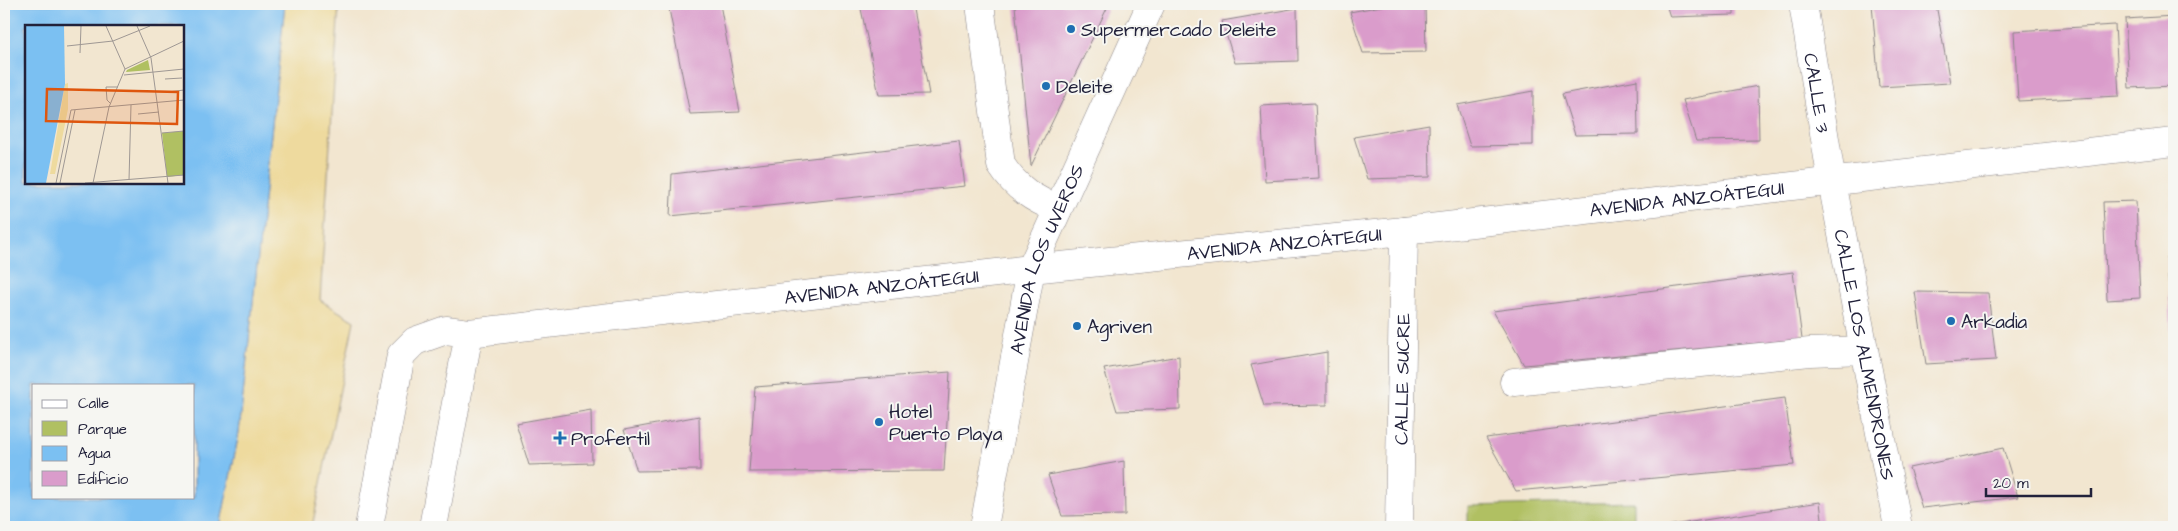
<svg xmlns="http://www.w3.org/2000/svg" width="2178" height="531" viewBox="0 0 2178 531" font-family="'Architects Daughter',sans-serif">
<rect width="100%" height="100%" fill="#f6f6f2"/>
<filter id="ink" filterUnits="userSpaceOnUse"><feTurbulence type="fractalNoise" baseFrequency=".02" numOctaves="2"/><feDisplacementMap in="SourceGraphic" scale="10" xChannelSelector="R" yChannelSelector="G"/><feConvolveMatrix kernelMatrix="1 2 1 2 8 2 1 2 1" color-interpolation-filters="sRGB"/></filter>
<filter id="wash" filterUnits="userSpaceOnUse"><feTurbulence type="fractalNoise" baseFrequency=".0096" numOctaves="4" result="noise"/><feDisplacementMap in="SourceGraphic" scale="20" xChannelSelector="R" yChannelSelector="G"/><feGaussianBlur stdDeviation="1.12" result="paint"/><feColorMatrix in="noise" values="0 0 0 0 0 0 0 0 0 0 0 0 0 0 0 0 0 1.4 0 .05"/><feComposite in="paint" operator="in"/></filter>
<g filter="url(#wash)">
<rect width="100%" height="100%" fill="#f2e6d0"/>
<!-- green -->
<path fill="#b0c062" stroke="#69714e" d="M1634 502V527H1468V506Z"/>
<!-- sand -->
<path fill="#eeda9e" stroke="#887e6c" d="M285 4H339L320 300 354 321 312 527H220L239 433Z"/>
<!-- water -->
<path fill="#7bc0f2" stroke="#4e7196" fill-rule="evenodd" d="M4 4H285L239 433 220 527H4ZM26 26H182V182H26ZM34 385H194V497H34Z"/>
<g id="blocks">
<!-- building -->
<path fill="#da9ccb" d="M668 4H720L740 112 690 114Z
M860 4H912L929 94 879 95Z
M1027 4H1109L1031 166 1015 6Z
M1392 4H1425L1426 52 1363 53 1350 12Z
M1666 4H1734V15L1670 17Z
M1872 4H1936L1950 83 1879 87Z
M1297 8 1298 61 1235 63 1222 21Z
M2174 16V86L2129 88 2125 19Z
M2115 25 2119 96 2018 101 2014 31Z
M1637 80 1638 134 1575 135 1562 94Z
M1758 86 1759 140 1696 141 1683 100Z
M1533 91V145L1470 146 1457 105Z
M1315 103 1319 178 1265 181 1261 106Z
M1429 124 1430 177 1367 179 1354 137Z
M959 141 965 186 670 216 672 174Z
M2136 201 2140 298 2107 300 2103 202Z
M2167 257H2174V369H2173Z
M1793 272 1802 339 1524 365 1493 311Z
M1915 292 1988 293 1996 360 1926 364Z
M1327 352V405L1264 406 1251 365Z
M1179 356 1180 409 1117 411 1104 369Z
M950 372 944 471 749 472 755 387Z
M1785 398 1794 465 1516 491 1486 438Z
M591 410 592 463 529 465 516 423Z
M699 416 700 470 637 471 624 430Z
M2003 448 2018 497 1922 508 1909 468Z
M1124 461 1125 515 1062 516 1048 475Z
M1820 502 1823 527H1666V526Z"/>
</g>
</g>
<g filter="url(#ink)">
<use href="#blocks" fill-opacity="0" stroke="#8a8486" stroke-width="1"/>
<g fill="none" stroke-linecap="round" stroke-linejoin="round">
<!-- minor casing -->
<g stroke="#8a8486" stroke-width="29">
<g id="minor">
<path d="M980 4 1001 165C1016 188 1033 199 1058 209"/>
<path id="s1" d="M1803 4 1832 182 1898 527"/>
<path d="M1514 382 1810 352 1864 350"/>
<path id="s2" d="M369 527 401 355 415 341 446 330 469 333 1031 269 1404 231 2174 142"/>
<path d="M433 527 469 333"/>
<path id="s3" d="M984 527 1031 269 1151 4"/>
<path id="s4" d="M1399 527 1404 231"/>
</g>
</g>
<!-- minor -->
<use href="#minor" stroke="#fff" stroke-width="28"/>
</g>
</g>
<!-- markers -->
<g fill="#1f6fb2" stroke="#f6f6f2" stroke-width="2">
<circle cx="1071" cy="29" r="5"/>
<circle cx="1046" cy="86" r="5"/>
<circle cx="1951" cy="321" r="5"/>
<circle cx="1077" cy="326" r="5"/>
<circle cx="879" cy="422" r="5"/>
<path d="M557.5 430.5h5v5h5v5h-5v5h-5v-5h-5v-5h5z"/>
</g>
<g text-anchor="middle" stroke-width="4" stroke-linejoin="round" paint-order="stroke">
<!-- poi labels -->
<g font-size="19" fill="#22223b" stroke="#f6f6f2" text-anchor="start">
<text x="1081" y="36">Supermercado Deleite</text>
<text x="1056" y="93">Deleite</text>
<text x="1961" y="328">Arkadia</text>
<text x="1087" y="333">Agriven</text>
<text x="889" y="418">Hotel<tspan x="889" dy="22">Puerto Playa</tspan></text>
<text x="571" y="445">Profertil</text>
</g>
<!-- street labels -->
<g font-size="19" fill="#22223b" stroke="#f6f6f2">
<text dy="7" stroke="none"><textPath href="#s1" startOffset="90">CALLE 3</textPath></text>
<text dy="7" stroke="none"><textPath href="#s2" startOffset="1476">AVENIDA ANZOÁTEGUI</textPath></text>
<text dy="7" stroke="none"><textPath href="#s2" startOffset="1071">AVENIDA ANZOÁTEGUI</textPath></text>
<text dy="7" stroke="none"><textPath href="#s3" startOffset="276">AVENIDA LOS UVEROS</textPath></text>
<text dy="7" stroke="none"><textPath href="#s2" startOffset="666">AVENIDA ANZOÁTEGUI</textPath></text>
<text dy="7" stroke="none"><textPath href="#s1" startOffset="356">CALLE LOS ALMENDRONES</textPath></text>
<text dy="7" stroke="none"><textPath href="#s4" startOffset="148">CALLE SUCRE</textPath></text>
</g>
</g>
<!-- overview -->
<g transform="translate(25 25)">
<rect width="159" height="159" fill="#f2e6d0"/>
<path d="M123 35 125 45 101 47 102 45ZM159 106V150L142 152 137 108Z" fill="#b0c062"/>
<path d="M43 58V84L30 149H25L40 59Z" fill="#eeda9e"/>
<path d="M0 1H39L40 59 21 158H0Z" fill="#7bc0f2"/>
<path fill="none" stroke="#9f9894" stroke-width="1" d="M81 1 100 44M112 1 126 33 143 158M42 21 88 16 125 1M55 28 56 1M100 44 159 16M99 50 159 44M140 54 157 53M143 67 159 65M159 75V53M85 78 82 75 81 62H93M113 89 134 87M137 108 159 106M104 155 106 80M31 158 46 85 159 75M35 158 50 85M60 158 159 150M68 158 84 82 100 44"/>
<path fill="#de560e" fill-opacity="0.15" stroke="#de560e" stroke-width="2.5" d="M22 64 153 67 152 99 21 96Z"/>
<rect width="159" height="159" fill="none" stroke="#22223b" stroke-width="2.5"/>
</g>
<!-- margin -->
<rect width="2178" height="531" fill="none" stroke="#f6f6f2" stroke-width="20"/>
<!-- legend -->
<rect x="32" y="384" width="162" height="115" fill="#f6f6f2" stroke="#a1a1a9"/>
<rect x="42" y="400" width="25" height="8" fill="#ffffff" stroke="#a1a1a9"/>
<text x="78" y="408" font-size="15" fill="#22223b">Calle</text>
<rect x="42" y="421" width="25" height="15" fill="#b0c062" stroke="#a1a1a9"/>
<text x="78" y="434" font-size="15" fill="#22223b">Parque</text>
<rect x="42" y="446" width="25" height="15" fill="#7bc0f2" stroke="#a1a1a9"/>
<text x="78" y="458" font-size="15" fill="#22223b">Agua</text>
<rect x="42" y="471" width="25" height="15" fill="#da9ccb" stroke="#a1a1a9"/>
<text x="78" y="484" font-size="15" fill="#22223b">Edificio</text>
<!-- scale -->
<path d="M1986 488v8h105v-8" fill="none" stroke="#22223b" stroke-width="2.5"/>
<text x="1993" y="488" font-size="15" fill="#22223b" stroke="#f6f6f2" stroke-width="4" paint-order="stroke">20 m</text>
</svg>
